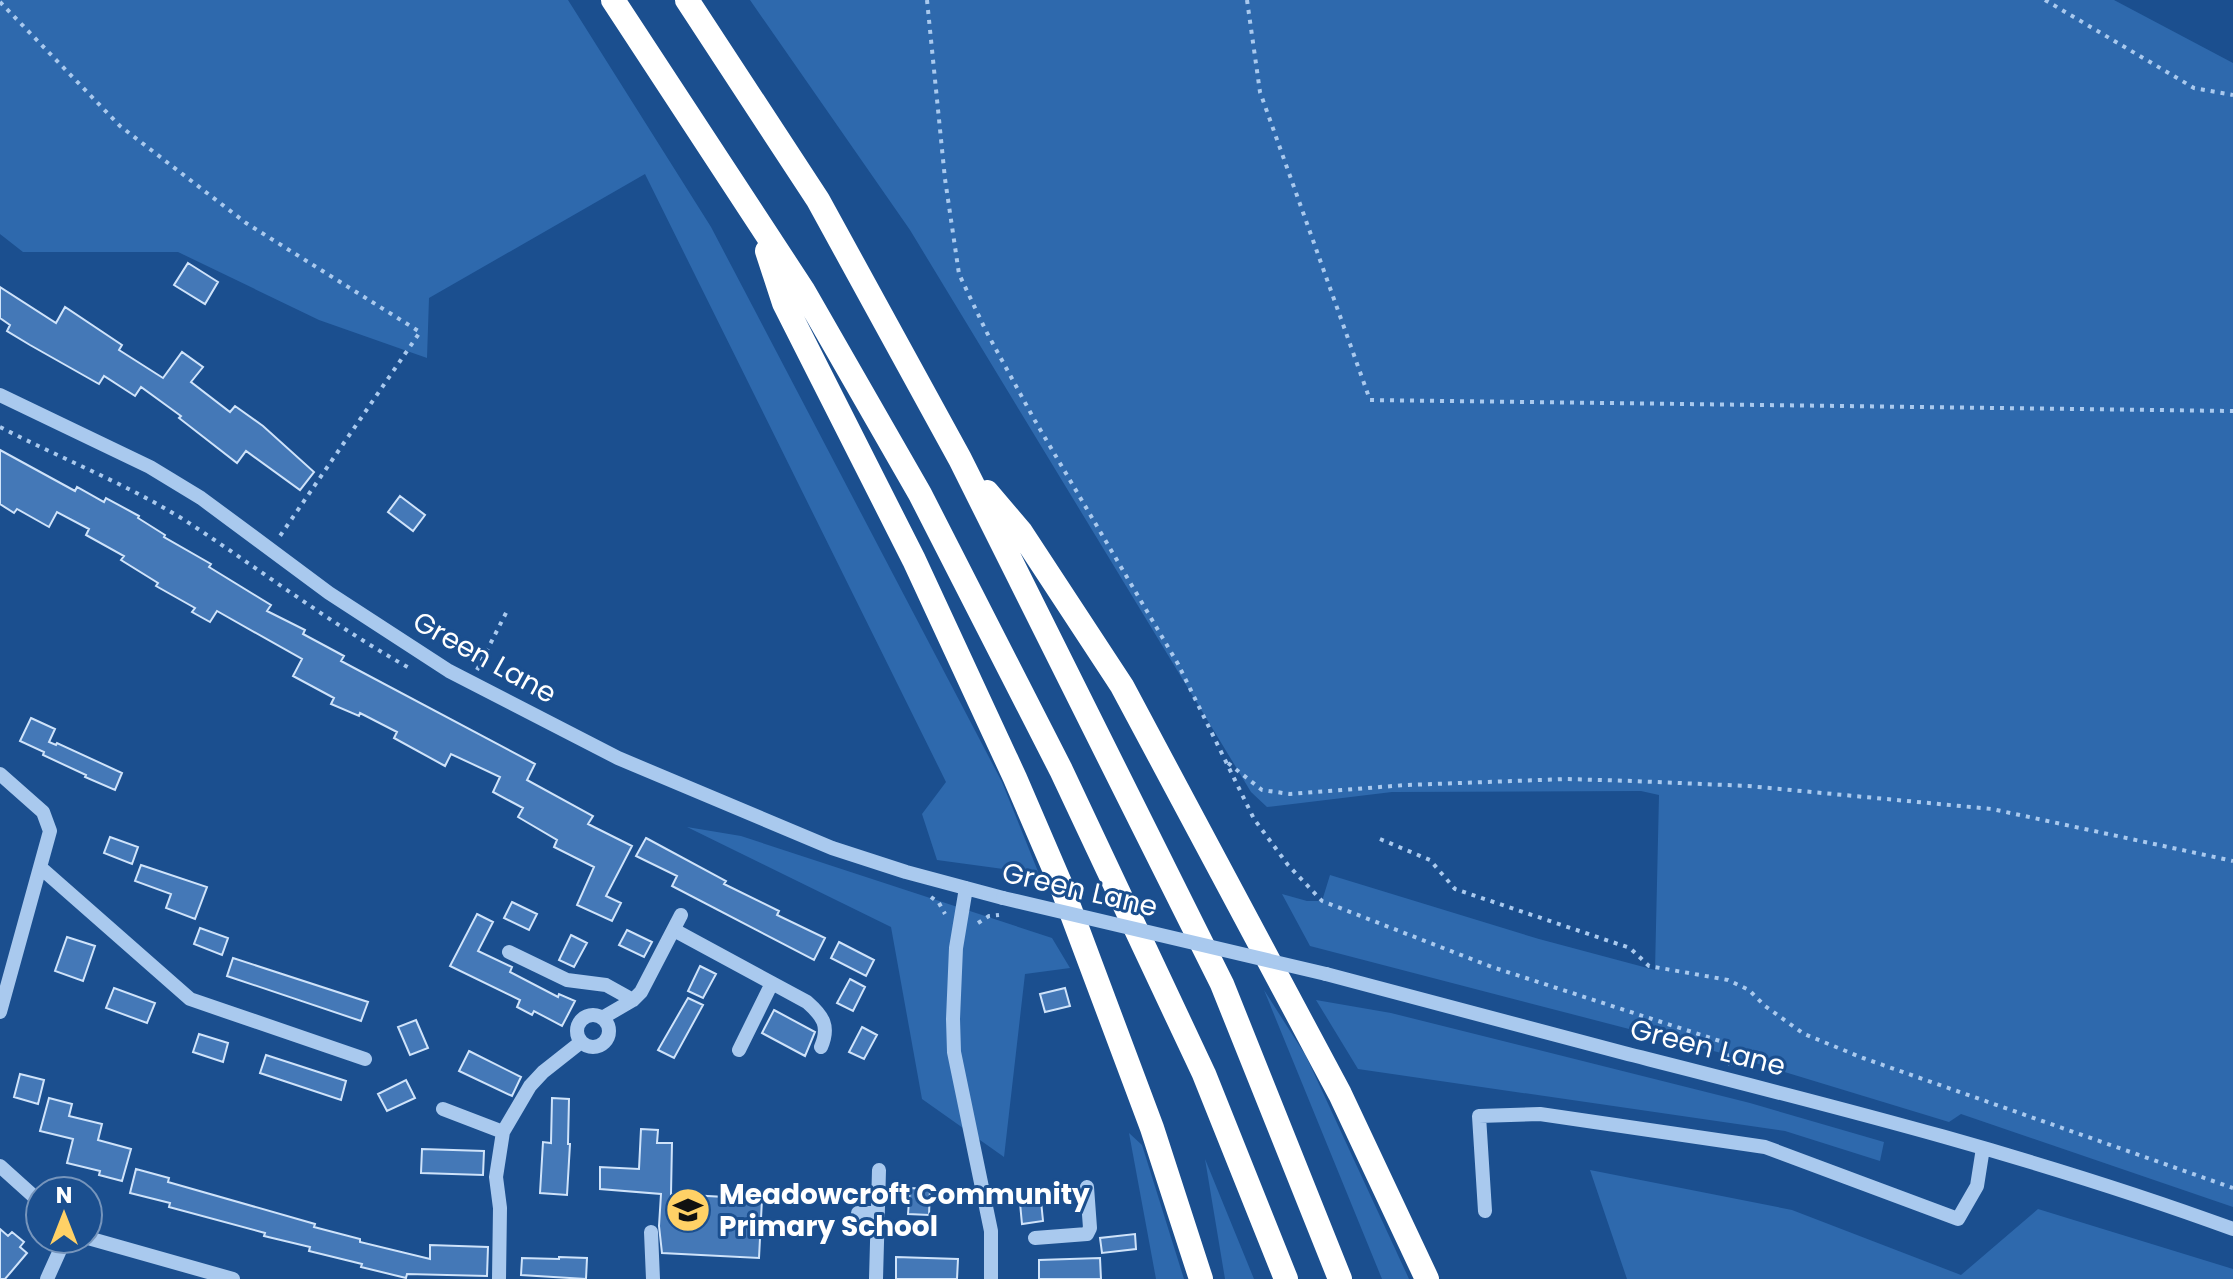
<svg xmlns="http://www.w3.org/2000/svg" width="2233" height="1279" viewBox="0 0 2233 1279" font-family="Poppins,sans-serif">
<rect width="100%" height="100%" fill="#1b4f8f"/>
<!-- green -->
<path fill="#2e69ad" d="M0 0H568L711 227 1002 782 1039 874 937 860 922 814 946 782 645 174 429 298 427 358 319 320 178 252H23L0 234Z
M750 0H2114L2233 63V1207L1961 1114 1949 1122 1729 1055 1310 946 1282 894 1307 901H1322L1330 875 1539 939 1655 970 1659 795 1641 791 1392 792 1267 807 1251 792 910 230Z
M687 827 741 836 1052 938 1070 968 1025 974 1004 1157 922 1099 891 927Z
M1264 990 1306 1056 1409 1279H1382Z
M1316 1000 1391 1013 1750 1103 1884 1142 1880 1161 1785 1131 1358 1069Z
M1129 1133 1142 1145 1184 1279H1156Z
M1205 1159 1254 1279H1225Z
M1590 1170 1792 1210 1961 1275 2038 1209 2233 1269V1279H1627Z"/>
<!-- building -->
<path fill="#4478b7" stroke="#cfe3fa" stroke-width="2" d="M188 263 218 282 205 304 174 285Z
M0 287 56 323 65 307 122 345 119 350 163 378 182 352 203 367 191 382 230 412 235 406 263 426 314 472 300 490 246 451 237 463 179 418 181 416 141 387 135 396 104 376 99 384 30 345 7 331 10 325 0 318Z
M0 450 75 491 77 487 104 502 106 498 139 516 138 518 165 535 164 537 211 564 209 567 271 605 267 611 305 630 303 634 344 656 341 661 535 764 527 780 593 816 588 824 632 846 606 896 621 903 612 921 577 905 594 867 554 847 557 840 518 817 523 808 493 792 500 777 451 754 445 766 394 738 397 732 360 713 359 716 331 704 334 698 293 676 302 659 217 611 210 622 192 612 195 608 156 586 158 583 121 560 124 556 86 535 89 529 57 512 49 527 17 509 14 513 0 504Z
M400 496 425 515 413 531 388 512Z
M31 718 55 729 49 742 56 745 57 743 122 773 115 790 85 777 86 775 43 755 44 752 20 741Z
M110 837 138 847 132 864 104 853Z
M646 838 726 881 724 884 779 911 777 915 825 938 814 960 672 886 677 876 636 856Z
M141 865 207 887 195 919 166 908 171 894 135 881Z
M512 902 537 914 529 930 504 918Z
M477 914 493 922 478 951 512 967 510 972 558 997 559 994 575 1001 562 1026 534 1011 532 1015 517 1007 520 1000 450 966Z
M200 928 228 938 222 955 194 944Z
M627 930 652 942 644 957 619 945Z
M571 935 587 943 574 967 559 960Z
M67 937 95 946 83 981 55 971Z
M839 942 874 960 866 976 831 958Z
M233 958 368 1002 361 1021 227 976Z
M700 966 716 974 703 998 688 991Z
M850 979 865 987 853 1011 837 1003Z
M114 988 155 1003 147 1023 106 1008Z
M1065 988 1070 1006 1045 1012 1040 994Z
M688 998 703 1005 674 1058 658 1050Z
M774 1010 815 1032 805 1056 762 1033Z
M416 1020 428 1048 410 1055 398 1027Z
M862 1027 877 1035 864 1059 849 1052Z
M199 1034 228 1043 223 1062 193 1052Z
M469 1051 521 1077 512 1096 459 1071Z
M266 1055 346 1081 341 1100 260 1073Z
M20 1074 44 1080 38 1104 14 1097Z
M406 1080 415 1098 387 1111 378 1094Z
M49 1098 72 1104 69 1116 102 1124 98 1140 131 1149 122 1181 99 1175 100 1171 67 1163 73 1139 40 1131Z
M552 1098 569 1099 568 1144H570L567 1195 540 1193 543 1142 551 1143Z
M641 1129 658 1130 657 1143H672L671 1194 762 1199 759 1258 662 1253 659 1226 661 1194 600 1189V1167L639 1169Z
M422 1149 484 1151 483 1175 421 1173Z
M136 1169 169 1178 168 1182 315 1224 314 1227 360 1239V1242L430 1259V1245L488 1247 487 1276 407 1274 406 1278 361 1267 362 1264 309 1251 310 1247 264 1236 265 1233 169 1207 170 1203 130 1193Z
M910 1188 930 1189 929 1215 908 1214Z
M1041 1201 1043 1221 1022 1224 1020 1203Z
M0 1229 8 1236 12 1232 24 1242 20 1247 27 1253 5 1279H0Z
M1135 1234 1136 1249 1102 1253 1100 1238Z
M559 1257 587 1258 586 1279 521 1275 522 1258 559 1259Z
M896 1257 958 1259 957 1279H896Z
M1100 1258 1101 1279H1039V1260Z"/>
<g fill="none" stroke-linecap="round" stroke-linejoin="round">
<!-- path -->
<path stroke="#a9c9ee" stroke-width="4" stroke-dasharray="4 6" stroke-linecap="butt" d="M927 0 945 179 959 274 986 331 1034 419 1178 664 1254 819 1288 865 1322 901 1492 967 1723 1042 1730 1065
M1247 0 1260 92 1370 400 2233 411
M2045 0 2194 88 2233 95
M0 2 120 126 246 223 420 332 280 536
M0 427C62 459 127 484 186 521 261 570 332 625 411 669
M477 670 507 611
M1228 763 1262 790 1290 794 1406 785 1566 779 1633 781 1748 786 1992 809 2233 861
M1380 839 1430 860 1455 889 1630 948 1649 966 1728 980 1749 990 1765 1006 1804 1034 1863 1058 2233 1188
M931 897 939 903 945 914
M978 923 989 916 999 915"/>
<!-- minor -->
<path stroke="#a9c9ee" stroke-width="14" d="M0 395 150 467 201 498 329 593 449 671 618 758 832 848 906 872 1003 898
M0 774 43 812 50 831 0 1012
M41 868 190 999 365 1059
M966 888 956 948 953 1019 954 1052 991 1231V1279
M674 930 807 1002C823 1016 830 1026 821 1047
M509 952 567 980 606 985 633 1000
M1326 974C1425 1000 1524 1027 1624 1053 1829 1105 2034 1156 2233 1229
M577 1031a16 16 0 1 1 32 0a16 16 0 1 1-32 0Z
M602 1018 633 1000 641 992 681 915
M739 1050 772 983
M443 1109 503 1132
M0 1166 40 1202
M1485 1211 1479 1116 1540 1114 1765 1147 1958 1219 1977 1186 1983 1148
M858 1213H878
M651 1232 653 1279
M88 1238 233 1279
M1035 1238 1087 1234 1090 1228 1087 1187
M47 1279 65 1239
M499 1279 500 1208 496 1177 503 1132 530 1086 543 1072 581 1042
M876 1279 879 1170"/>
<!-- highway -->
<path stroke="#fff" stroke-width="24" d="M613 0 803 290 920 494 1061 770 1204 1074 1286 1279
M687 0 818 200 960 459 1222 984 1340 1279
M767 251 784 303 914 560 1015 778 1061 885 1152 1128 1201 1279
M987 492 1021 532 1122 686 1340 1094 1427 1279"/>
<!-- minor-bridge -->
<path stroke="#a9c9ee" stroke-width="14" d="M1003 898 1326 974"/>
</g>
<!-- icons -->
<defs>
<g id="school-disc" transform="scale(2.3)"><circle r="9.5" fill="#ffd166" stroke="#1b4f8f"/><path d="M0-5L7-2L0 1L-7-2ZM-4 1L0 2.5L4 1V4Q0 6-4 4Z" fill="#111"/></g>
</defs>
<g fill-rule="evenodd">
<use href="#school-disc" x="688" y="1210"/>
</g>
<g text-anchor="middle" stroke-width="6" stroke-linejoin="round" paint-order="stroke">
<!-- street labels -->
<g font-size="28" fill="#fff" stroke="#1b4f8f">
<text transform="translate(485 657) rotate(29)" y="10">Green Lane</text>
<text transform="translate(1080 889) rotate(13)" y="10">Green Lane</text>
<text transform="translate(1708 1047) rotate(14)" y="10">Green Lane</text>
</g>
<!-- poi labels -->
<g font-size="28" font-weight="bold" fill="#fff" stroke="#1b4f8f" text-anchor="start">
<text x="719" y="1204">Meadowcroft Community<tspan x="719" dy="32">Primary School</tspan></text>
</g>
</g>
<!-- north arrow -->
<g transform="translate(64 1215)"><circle r="38" fill="#1b4f8f" stroke="#7695bc" stroke-width="2"/>
<path d="M0-6L14 30L0 20L-14 30Z" fill="#ffd166"/>
<text y="-12" font-size="22" font-weight="bold" text-anchor="middle" fill="#ffffff">N</text>
</g>
</svg>
